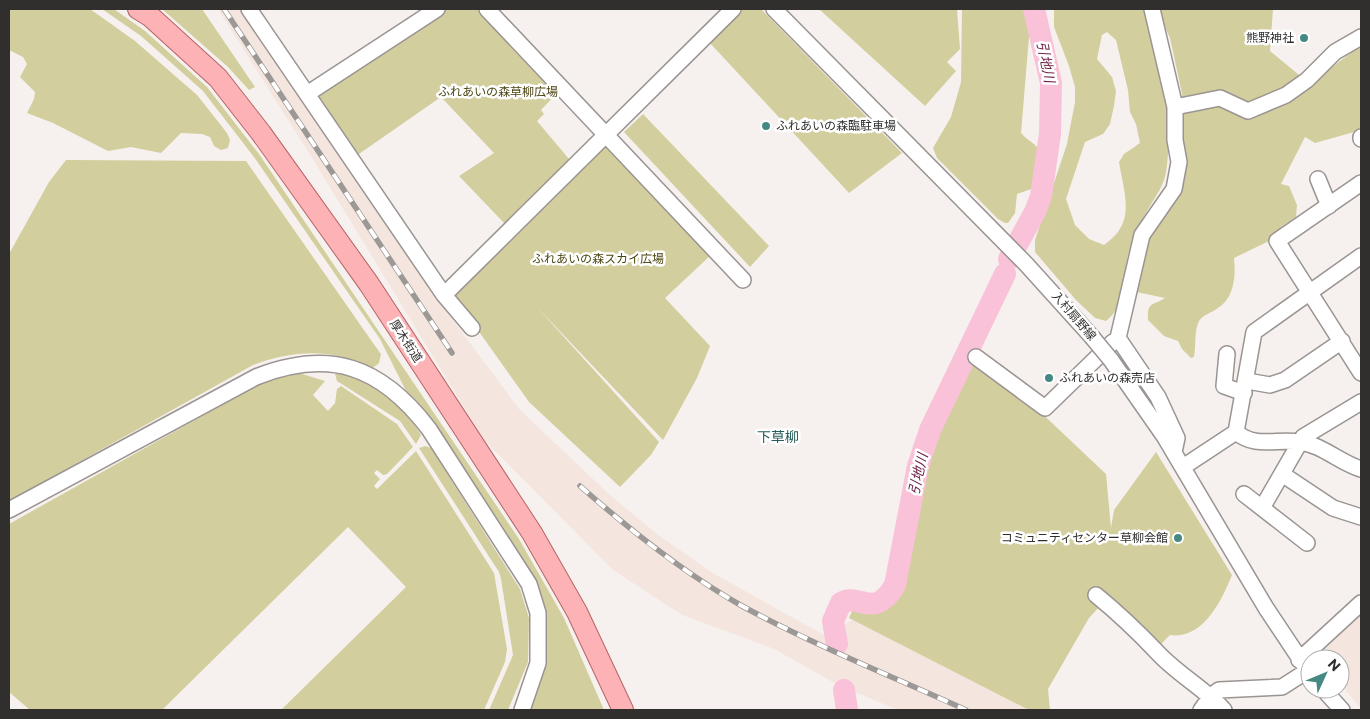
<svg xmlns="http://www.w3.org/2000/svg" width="1370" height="719" viewBox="0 0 1370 719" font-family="Commissioner,'Noto Sans JP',sans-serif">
<rect width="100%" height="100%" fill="#f6f1ee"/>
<!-- built -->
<path fill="#f4e6df" d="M218 9H239L455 323 520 410 611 496 657 534 711 572 824 635 856 618 1039 710H898L838 685 774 649 682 615 613 570 484 440 312 158Z
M1361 605V708L1340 684V659H1318L1319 643Z"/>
<!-- green -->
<path fill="#d3ce9d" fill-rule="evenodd" d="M9 9H90L135 41 197 95 227 133 230 140 228 148 221 150 214 146 210 137 202 134 181 133 161 153 131 147 108 151 53 123 27 113 34 99 35 92 20 77 27 64 23 57 9 50Z
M102 9H114L145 31 207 87 259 154 519 539 564 618 604 710H526C543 666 554 641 539 594L430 420 406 391 380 339 254 157 203 91 141 36Z
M162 9H202L255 87 249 90 228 67Z
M445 9H479L559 91 541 110 544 114 537 121 569 159 506 225 459 176 494 153 441 97 356 156 315 96Z
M743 9H761L902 153 849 193 710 43Z
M819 9H957L960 49 947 62 956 71 925 106Z
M962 9H1027L1030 25 1021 133C1026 139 1031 141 1036 146 1045 154 1039 178 1034 188L1017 194 1015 213 1008 223H1005L998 219 937 158 933 148 951 117 961 82Z
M1054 9H1273L1270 51 1310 84 1361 45V130L1315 143 1305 137 1281 184 1289 186 1297 205 1296 217 1281 227V235L1234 258C1236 278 1234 300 1215 310 1210 313 1202 316 1199 321 1194 331 1196 346 1194 357L1191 358 1182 349 1178 341 1164 336 1148 320C1147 301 1153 306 1165 298L1132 291 1146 238 1170 206 1183 98 1170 38 1164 25 1159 22 1153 24C1150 49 1155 50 1161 72 1169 103 1171 141 1166 172 1164 185 1157 194 1150 206 1142 219 1134 236 1129 251 1122 276 1128 304 1106 321L1095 318 1076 300 1035 252V240L1067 144 1075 102V87L1069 66 1054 27ZM1107 32 1116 40 1128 90 1130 112 1136 124 1140 143 1124 154 1119 162C1124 194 1137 223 1104 245L1089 239 1075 225 1066 199 1085 142 1103 134 1110 124 1114 106 1116 91 1112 77 1097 59 1102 35Z
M643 114 769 246 750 267 624 132Z
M601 146 612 147 712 254 665 298 710 346 697 378 663 440 536 306 659 442 651 455 620 487 529 402 455 298V291Z
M66 160 246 161 373 343 381 354 379 363 373 368C332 348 294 350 253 365L9 501V254L49 182Z
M972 360 1035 407 1106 474 1111 528 1114 510 1156 452 1232 575C1222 600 1203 640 1170 635L1159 646 1101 605 1089 618 1048 689 1050 710H1029L849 618 853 609 880 592 894 573 929 449Z
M340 371C380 387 398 397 421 435L416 444 400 421 337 381 335 374Z
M299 373 325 381 313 395 328 411 335 403 337 389 341 386 397 424 413 447 387 474 383 475 377 470 374 473 380 479 374 486 377 489 416 451 494 573 507 649 505 662 484 710H281L406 587 348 527 162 710H30L9 692V524L265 381Z
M425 446 431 448 520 589 529 618 528 662 508 710H489L513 655 501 579 499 572 419 448Z"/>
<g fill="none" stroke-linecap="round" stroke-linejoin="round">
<!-- river -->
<path stroke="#f9c2d9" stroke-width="22" d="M1009 259 1035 212 1041 196 1050 134 1051 83 1034 9
M837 644 833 621 841 603C859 592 874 621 895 585L918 466 930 430 1005 274
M844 690 847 710"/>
<!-- minor casing -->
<g stroke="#9a9492" stroke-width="18">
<path id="minor" d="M249 9 444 295 733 9
M487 9 743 280
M774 9 1026 264 1092 337
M1152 9 1175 107V140L1179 162 1174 189 1142 235 1118 338 1158 397 1177 438 1174 452
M307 94 437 9
M1175 107 1220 98 1248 111 1286 95 1307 80 1335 52 1361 37
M1361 137V139
M1318 179 1329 206
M1361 183 1277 241 1361 373
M444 295 472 328
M1227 354 1224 386 1244 393
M976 357 1045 408 1113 342
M1111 360 1164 436 1266 608 1310 674
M1247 381 1270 385 1285 380 1342 341
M1236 432C1256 449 1276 438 1300 442 1323 445 1340 463 1361 469
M1183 467 1236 432 1254 332 1361 256
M1282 474 1333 508 1361 517
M1244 494 1307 543
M1262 508 1303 437 1361 402
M9 510 256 377C330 348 381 366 429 429L529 584 538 613V663L522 710
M1096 595C1118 613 1138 632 1157 652 1177 674 1204 688 1224 710
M1299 660 1361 603
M1323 689 1342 710
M1201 710 1211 696 1219 690 1282 687 1307 671"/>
</g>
<!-- major casing -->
<g stroke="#b56467" stroke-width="22">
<path id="major" d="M138 9 151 17 218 78 261 133 369 284 532 533 577 612 623 710"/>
</g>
<!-- minor -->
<use href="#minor" stroke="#fff" stroke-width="15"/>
<!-- major -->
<use href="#major" stroke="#fdb3b6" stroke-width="20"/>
<!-- rail casing -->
<g stroke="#9c9896" stroke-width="5.5">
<path id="rail" d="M224 9 452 353
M580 486C631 531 684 573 742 606 814 645 891 676 966 710"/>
</g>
<!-- rail -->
<use href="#rail" stroke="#fff" stroke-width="4" stroke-dasharray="11" stroke-linecap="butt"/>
<!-- minor-bridge casing -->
<g stroke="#9a9492" stroke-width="18" stroke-linecap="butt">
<path id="minor-bridge" d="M1092 337 1111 360"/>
</g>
<!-- minor-bridge -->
<use href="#minor-bridge" stroke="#fff" stroke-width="15"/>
</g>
<!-- markers -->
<g fill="#448a83" stroke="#fff" stroke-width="2">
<circle cx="1304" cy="38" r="5"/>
<circle cx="766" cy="126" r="5"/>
<circle cx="1049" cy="378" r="5"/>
<circle cx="1178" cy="538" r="5"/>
</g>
<g text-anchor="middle" stroke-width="5" stroke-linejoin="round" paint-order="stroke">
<!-- poi labels -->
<g font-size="12" fill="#312f2e" stroke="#fff" text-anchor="end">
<text x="1294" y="42">熊野神社</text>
<text x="776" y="130" text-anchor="start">ふれあいの森臨駐車場</text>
<text x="1059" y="382" text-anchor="start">ふれあいの森売店</text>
<text x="1168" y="542">コミュニティセンター草柳会館</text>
</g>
<!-- park labels -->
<g font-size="12" fill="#4c4613" stroke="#fff">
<text x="498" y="96">ふれあいの森草柳広場</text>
<text x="598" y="263">ふれあいの森スカイ広場</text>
</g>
<!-- street labels -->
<g font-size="12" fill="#312f2e" stroke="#fff">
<text transform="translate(1074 316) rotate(49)" y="4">入村扇野線</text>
<text transform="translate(406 341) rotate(57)" y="4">厚木街道</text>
</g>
<!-- water labels -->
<g font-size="14" font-style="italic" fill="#70244c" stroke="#fff">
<text transform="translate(1046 62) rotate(79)" y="5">引地川</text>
<text transform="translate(918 474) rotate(-77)" y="5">引地川</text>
</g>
<!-- neighbourhood labels -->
<g font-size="14" fill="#265f59" stroke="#fff">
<text x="778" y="442">下草柳</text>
</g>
</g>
<!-- border -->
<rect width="1370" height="719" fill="none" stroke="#312f2e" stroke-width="20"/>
<!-- north arrow -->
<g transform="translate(1325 674) rotate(46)"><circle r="24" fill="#ffffff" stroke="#adacab"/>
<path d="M0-4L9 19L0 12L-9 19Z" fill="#448a83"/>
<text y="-8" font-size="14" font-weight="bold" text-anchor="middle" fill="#312f2e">N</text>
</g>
</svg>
